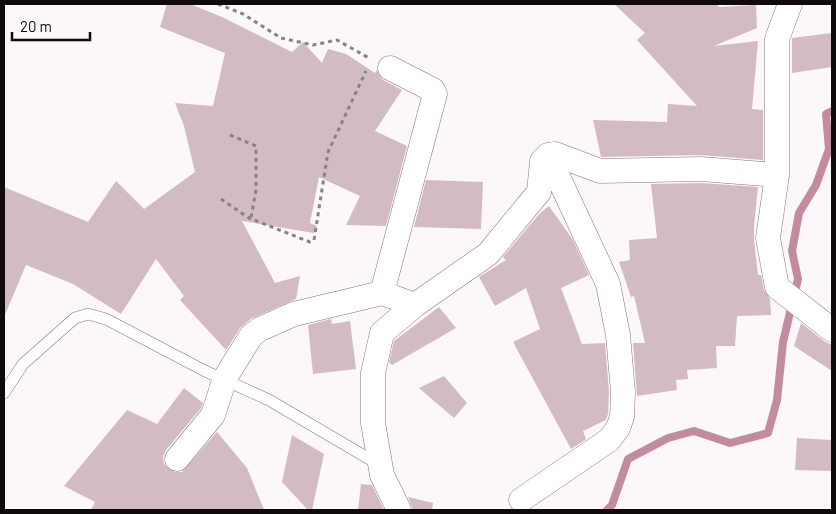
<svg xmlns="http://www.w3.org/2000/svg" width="836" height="514" viewBox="0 0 836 514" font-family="Barlow,sans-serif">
<rect width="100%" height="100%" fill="#fcf7f9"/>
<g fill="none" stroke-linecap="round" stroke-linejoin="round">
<!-- stream -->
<path stroke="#c38ba1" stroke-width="8" d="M607 510 612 505 628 459 668 438 694 431 730 443 768 433 777 400 783 342 798 279 792 251 799 213 816 185 829 149 826 114 832 111"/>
</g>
<!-- building -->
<path fill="#d3bbc4" d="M167 4H190L222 17 292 52 303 42 322 63 328 49 346 54 375 73 377 70 383 80 402 90 375 131 407 146 386 226 346 225 360 196 319 177 310 223 317 226 314 233 242 221 275 283 300 276 296 299 252 318 240 328 226 350 180 300 184 296 156 259 121 314 73 284 26 265 4 317V187L88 222 116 181 144 209 195 172 184 126 175 103 213 106 225 53 160 27Z
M614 4H716L719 7 756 5 757 28 714 46 758 41 752 109 763 110V160L701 155 601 157 593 120 667 122 668 104 697 106 637 40 645 33Z
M832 33V67L792 73V38Z
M426 180 483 182 481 229 414 227Z
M701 183 758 187 754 225V240L758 275H761L764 290 770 299 771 315 737 316 735 346H716L717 368 687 370 688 379 676 380 677 390 637 396 633 343H645L634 296 631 297 619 262 630 260 629 240 657 238 651 184Z
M549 206 573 240 589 275 561 288 582 344 605 343 609 392 608 414 606 420 583 431 586 439 571 449 513 342 540 329 526 288 495 306 479 277 506 260 503 257 540 213Z
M439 307 456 328 392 365 389 362 394 341Z
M331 319 332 324 350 321 356 369 313 374 308 325Z
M801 323 824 341 832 345V371L794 346Z
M444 376 467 403 454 418 419 388Z
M184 388 203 403 201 408 166 450 163 457 164 464 174 472H182L217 432 247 468 264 510H91L95 502 64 486 127 410 157 424Z
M292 435 324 454 312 510H308L282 482Z
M797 438 832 440V471L795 470Z
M361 484 372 485 384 510H358Z
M408 497 433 503 432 510H413Z"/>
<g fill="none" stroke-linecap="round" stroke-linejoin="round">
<!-- service casing -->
<g stroke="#89737b" stroke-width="12">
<path id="service" d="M4 393 23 364 75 318 88 314 106 319 205 371 269 400 378 464"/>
</g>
<!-- minor casing -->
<g stroke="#89737b" stroke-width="25">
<path id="minor" d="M790 4 777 39V175L768 238 777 287 832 330
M382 293 435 94 433 90 390 68
M177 459 213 415 225 378 251 336 260 329 294 314 382 293 415 305
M521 500 609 440 618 428 622 417 623 392 618 335 608 284 548 155
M399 510 382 475 373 423V373L382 333 415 305 488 254 539 192 542 161 548 155 555 154 600 171 701 169 777 175"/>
</g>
<!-- path -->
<path stroke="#888285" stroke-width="3" stroke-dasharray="4 4" stroke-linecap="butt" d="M218 4 243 14 281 38 313 45 337 40 369 58
M230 135 256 146V190L251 218
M221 199 249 218 310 242 314 240 328 152 366 71"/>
<!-- service -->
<use href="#service" stroke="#fff" stroke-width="11"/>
<!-- minor -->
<use href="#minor" stroke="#fff" stroke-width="24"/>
</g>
<!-- border -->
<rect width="836" height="514" fill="none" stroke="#110a0d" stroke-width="10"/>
<!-- scale -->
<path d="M12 32v8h78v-8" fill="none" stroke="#110a0d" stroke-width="2.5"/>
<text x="20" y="32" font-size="15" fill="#110a0d" stroke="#fcf7f9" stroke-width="4" paint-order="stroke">20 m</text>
</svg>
